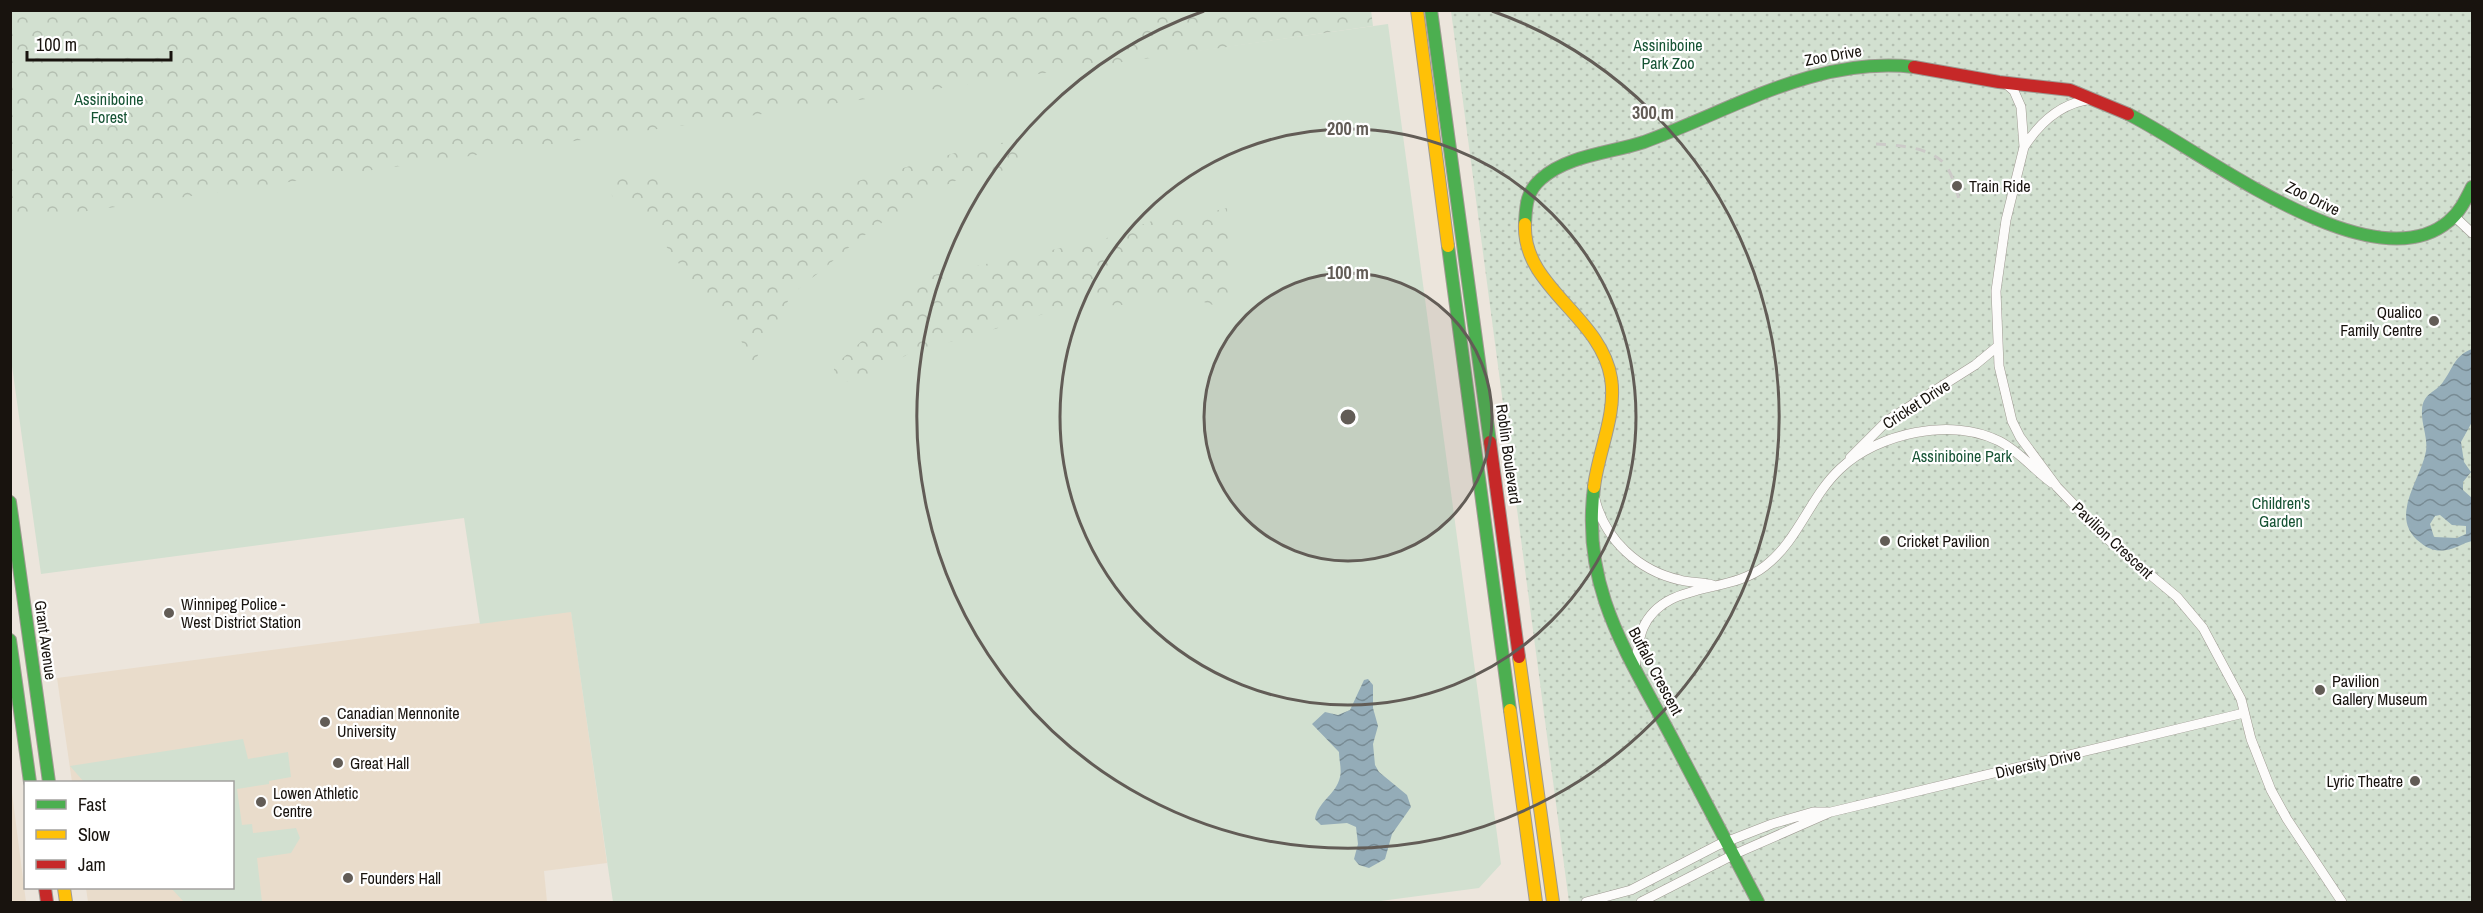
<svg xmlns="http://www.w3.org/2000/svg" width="2483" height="913" viewBox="0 0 2483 913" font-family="'Archivo Narrow',sans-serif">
<defs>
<pattern id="forest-crowns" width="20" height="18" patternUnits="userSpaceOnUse" patternTransform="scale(1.5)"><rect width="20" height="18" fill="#d2e0d0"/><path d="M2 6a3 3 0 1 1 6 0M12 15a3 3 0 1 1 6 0" fill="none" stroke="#b4bfb1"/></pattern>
<pattern id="park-dots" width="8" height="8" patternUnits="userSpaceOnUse" patternTransform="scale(1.5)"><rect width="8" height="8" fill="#d2e0d0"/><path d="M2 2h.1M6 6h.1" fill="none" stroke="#b4bfb1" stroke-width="1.8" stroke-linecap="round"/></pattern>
<pattern id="water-waves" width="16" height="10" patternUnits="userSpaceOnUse" patternTransform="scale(1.5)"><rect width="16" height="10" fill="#94acb8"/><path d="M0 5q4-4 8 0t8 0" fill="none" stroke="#788b94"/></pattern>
</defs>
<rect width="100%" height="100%" fill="#ece5dc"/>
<!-- built -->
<path fill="#e9dccb" d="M571 611 607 863 544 871 547 902H88L86 888H232V782H72L57 678Z
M11 785 26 902H11Z"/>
<!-- grass -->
<path fill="#d2e0d0" d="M1388 24 1501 864 1479 888 1373 902H613L571 612 480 624 464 518 41 574 11 359 10 217Z
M243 739 248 759 288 752 291 777 269 781V784L237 789 242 825 252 824 253 833 296 828 300 838 291 853 257 858 262 902H184L171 888H232V782H84L70 766Z"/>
<!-- forest -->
<path fill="url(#forest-crowns)" d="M1371 10 1373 26 11 222V11Z
M1011 141 1018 143 1021 164C1001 175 976 172 955 181 904 204 862 235 821 271 811 279 797 288 790 298 776 319 769 342 753 362L722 307 707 302 638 208 624 196 619 200 612 196 611 184 618 176 642 171 691 191 713 193 762 189 783 193 820 192 962 151Z
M1227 208 1232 303C1213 311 1200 298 1183 294 1162 289 1133 308 1108 305L1103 299 1093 296 1029 319 908 354 879 372 846 382 832 378 835 365 863 340 881 315 924 277 1104 239 1152 221 1185 218Z"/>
<!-- park -->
<path fill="url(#park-dots)" d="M1451 11H2472V902H1569Z"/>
<!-- water -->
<path fill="url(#water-waves)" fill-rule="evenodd" d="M2472 349V422L2461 442 2464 462 2471 472 2463 482V490L2472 498V541C2463 543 2455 549 2446 550 2437 552 2428 549 2421 543 2387 518 2421 480 2426 451 2428 437 2421 424 2422 410 2423 393 2435 393 2443 382 2454 367 2454 356 2472 349ZM2440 515 2452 525 2466 526V534L2457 538 2434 537 2430 524 2435 516Z
M1368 679 1373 685V708L1378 726 1373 744 1375 765 1379 772 1407 795 1411 807 1392 834 1385 859 1369 868 1359 865 1354 859 1358 844 1356 827 1347 823 1321 825 1315 819C1318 801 1336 795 1340 777 1342 770 1339 760 1339 752L1312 724 1325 712 1338 715 1350 710 1364 680Z"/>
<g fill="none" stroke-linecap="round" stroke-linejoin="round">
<!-- street casing -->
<g stroke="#9f9a92" stroke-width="10">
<path id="street" d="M2005 83 2014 91 2021 107 2024 147 2006 220 1996 291 1999 366 2012 421 2020 437 2057 487 2105 537 2177 597 2203 628 2241 699 2251 739 2271 790 2287 819 2342 902
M2024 147C2040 122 2063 102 2093 99
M2455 217 2472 233
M1850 458 1888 420 1975 365 1998 346
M1595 499C1605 540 1639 571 1680 580 1691 583 1702 582 1713 585
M1635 668C1637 655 1638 640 1643 628 1664 580 1729 595 1765 566 1798 541 1810 497 1840 469 1878 433 1951 417 1999 441 2019 451 2034 470 2052 483
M1586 902 1631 890 1718 845 1772 824 1813 812H1829
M1641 902 1735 854 1831 812 2244 713"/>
</g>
<!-- fast casing -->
<g stroke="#9f9a92" stroke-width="14">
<path id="fast" d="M1431 10 1490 442
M2128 114C2200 149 2372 287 2449 221 2460 212 2466 199 2472 187
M1525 224C1526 206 1526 192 1541 179 1568 155 1611 153 1644 142 1733 110 1815 56 1914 67
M1448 246 1510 710
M1594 487C1581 587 1626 651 1671 736 1700 791 1729 847 1758 902
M10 502 49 782
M10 640 30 782"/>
</g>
<!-- slow casing -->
<g stroke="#9f9a92" stroke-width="14">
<path id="slow" d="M1417 10 1448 246
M1525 224C1522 287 1601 316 1611 378 1617 414 1598 452 1594 487
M1519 657 1553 902
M1510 710 1536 902
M64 888 66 902"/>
</g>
<!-- jam casing -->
<g stroke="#9f9a92" stroke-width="14">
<path id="jam" d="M1914 67 1999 82 2070 90 2128 114
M1490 442 1519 657
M45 888 47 902"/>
</g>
<!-- street -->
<use href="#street" stroke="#fcfbfa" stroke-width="9"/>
<!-- fast -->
<use href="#fast" stroke="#4caf50" stroke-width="12"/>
<!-- slow -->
<use href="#slow" stroke="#ffc107" stroke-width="12"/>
<!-- jam -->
<use href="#jam" stroke="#c62828" stroke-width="12"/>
<!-- rail -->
<path stroke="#cccac8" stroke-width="3" stroke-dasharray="10 10" stroke-linecap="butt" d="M1876 144C1897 145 1933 147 1946 166 1954 177 1957 194 1961 206"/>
</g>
<!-- distance rings -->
<circle cx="1348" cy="417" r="144" fill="#625c56" fill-opacity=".12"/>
<g fill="none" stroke="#625c56" stroke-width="3">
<circle cx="1348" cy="417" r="144"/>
<circle cx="1348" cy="417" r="288"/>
<path d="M1492 11A431 431 0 1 1 1204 11"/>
</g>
<!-- markers -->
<g fill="#625c56" stroke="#fff" stroke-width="2">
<circle cx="1957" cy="186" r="6"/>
<circle cx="2434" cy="321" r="6"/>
<circle cx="1885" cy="541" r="6"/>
<circle cx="169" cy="613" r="6"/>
<circle cx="2320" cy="690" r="6"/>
<circle cx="325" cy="722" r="6"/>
<circle cx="338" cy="763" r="6"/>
<circle cx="2415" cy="781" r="6"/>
<circle cx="261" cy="802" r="6"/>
<circle cx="348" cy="878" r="6"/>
</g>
<g text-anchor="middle" stroke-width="4.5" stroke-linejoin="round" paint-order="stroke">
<!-- park labels -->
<g font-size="16" fill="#165334" stroke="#fff">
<text x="1668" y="51">Assiniboine<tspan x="1668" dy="18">Park Zoo</tspan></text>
<text x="109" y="105">Assiniboine<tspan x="109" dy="18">Forest</tspan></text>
<text x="1962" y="462">Assiniboine Park</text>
<text x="2281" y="509">Children's<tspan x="2281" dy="18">Garden</tspan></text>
</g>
<!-- street labels -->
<g font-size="16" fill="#18130e" stroke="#fff">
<text transform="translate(1833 55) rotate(-10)" y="6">Zoo Drive</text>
<text transform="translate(2313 198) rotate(26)" y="6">Zoo Drive</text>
<text transform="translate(1916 404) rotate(-33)" y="6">Cricket Drive</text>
<text transform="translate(1509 454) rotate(82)" y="6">Roblin Boulevard</text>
<text transform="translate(2113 540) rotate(43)" y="6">Pavilion Crescent</text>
<text transform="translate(46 640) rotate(82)" y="6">Grant Avenue</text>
<text transform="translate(1656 671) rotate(62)" y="6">Buffalo Crescent</text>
<text transform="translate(2038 763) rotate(-13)" y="6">Diversity Drive</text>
</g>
<!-- poi labels -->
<g font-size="16" fill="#18130e" stroke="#fff" text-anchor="start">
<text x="1969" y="192">Train Ride</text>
<text x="2422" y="318" text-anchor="end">Qualico<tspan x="2422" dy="18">Family Centre</tspan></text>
<text x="1897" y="547">Cricket Pavilion</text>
<text x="181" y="610">Winnipeg Police -<tspan x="181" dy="18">West District Station</tspan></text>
<text x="2332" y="687">Pavilion<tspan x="2332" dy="18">Gallery Museum</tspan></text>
<text x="337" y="719">Canadian Mennonite<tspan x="337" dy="18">University</tspan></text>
<text x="350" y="769">Great Hall</text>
<text x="2403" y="787" text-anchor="end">Lyric Theatre</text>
<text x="273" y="799">Lowen Athletic<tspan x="273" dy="18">Centre</tspan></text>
<text x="360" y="884">Founders Hall</text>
</g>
</g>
<circle cx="1348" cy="417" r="9" fill="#625c56" stroke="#fff" stroke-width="3"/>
<g font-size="18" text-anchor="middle" font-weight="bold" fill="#625c56" stroke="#fff" stroke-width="4.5" stroke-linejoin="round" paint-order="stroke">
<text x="1653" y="119">300 m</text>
<text x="1348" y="135">200 m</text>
<text x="1348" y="279">100 m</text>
</g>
<!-- border -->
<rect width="2483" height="913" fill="none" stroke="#18130e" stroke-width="24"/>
<!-- legend -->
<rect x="24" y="781" width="210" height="108" fill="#ffffff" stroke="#a3a19f" stroke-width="1.5"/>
<rect x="36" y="800" width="30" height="9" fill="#4caf50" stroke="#a3a19f" stroke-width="1.5"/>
<text x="78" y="811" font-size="18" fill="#18130e">Fast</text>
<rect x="36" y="830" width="30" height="9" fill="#ffc107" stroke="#a3a19f" stroke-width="1.5"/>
<text x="78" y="841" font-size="18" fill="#18130e">Slow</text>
<rect x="36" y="860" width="30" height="9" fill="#c62828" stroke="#a3a19f" stroke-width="1.5"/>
<text x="78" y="871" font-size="18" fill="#18130e">Jam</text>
<!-- scale -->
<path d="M27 51v9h144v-9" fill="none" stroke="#18130e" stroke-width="3"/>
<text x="36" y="51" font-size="18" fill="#18130e" stroke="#ffffff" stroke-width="4.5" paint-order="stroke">100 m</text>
</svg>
